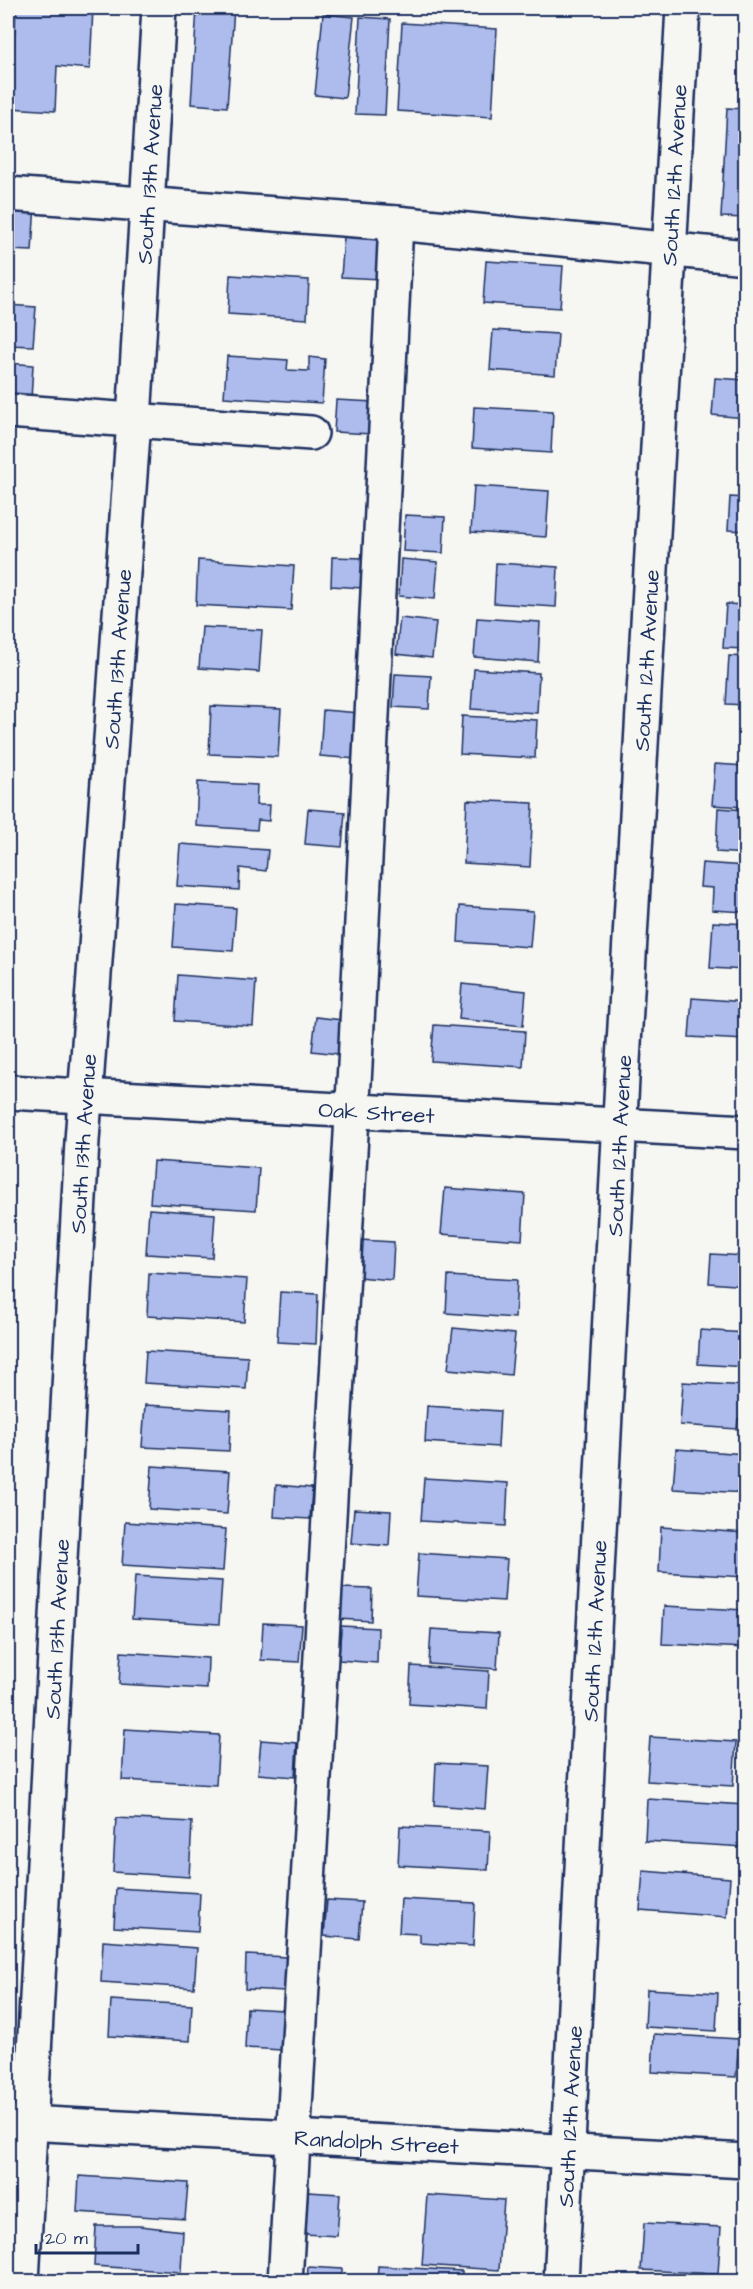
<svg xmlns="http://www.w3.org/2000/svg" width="753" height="2289" viewBox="0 0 753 2289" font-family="'Architects Daughter',sans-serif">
<rect width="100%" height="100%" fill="#f6f6f2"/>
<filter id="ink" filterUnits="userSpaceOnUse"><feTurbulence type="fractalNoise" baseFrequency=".0167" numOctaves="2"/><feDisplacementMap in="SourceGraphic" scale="12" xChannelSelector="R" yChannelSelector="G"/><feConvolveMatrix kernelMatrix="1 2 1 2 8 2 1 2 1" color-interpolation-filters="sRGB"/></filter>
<g filter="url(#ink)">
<!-- building -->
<path fill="#adbcec" stroke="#1b2f5e" stroke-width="1.5" d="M16 8H93L90 69 57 66 55 111 10 108Z
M197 8H234L227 107 191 104Z
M323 14 354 17 345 98 315 95Z
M360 17 390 19 385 115 355 114Z
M402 23 497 29 492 117 397 111Z
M727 108 746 109V218L721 217Z
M8 202 35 204 32 251 8 250Z
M344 237 383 240 380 279 341 277Z
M486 261 563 266 560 308 483 303Z
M230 275 309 280 307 319 228 314Z
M8 305 36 307 33 346 8 345Z
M493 330 558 334 555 375 490 370Z
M744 339H746V375H742Z
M227 356 288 360 287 370 309 371V357L325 359 322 403 224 397Z
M8 363 33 365 31 400 8 398Z
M715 378 746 380V418L712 415Z
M336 400 374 402 372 434 334 432Z
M474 407 553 411 551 453 472 448Z
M8 426H13L11 467H8Z
M474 486 549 491 546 537 471 532Z
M730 497 746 498V531L728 530Z
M405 515 445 517 443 553 403 551Z
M8 534H11L10 570 8 569Z
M332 557 364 558 363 588 331 586Z
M401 559 438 562 435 599 399 596Z
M198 560 294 566 291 610 196 605Z
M496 563 558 567 556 607 494 603Z
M726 604 746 605V649L723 648Z
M400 618 436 622 432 658 396 654Z
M477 618 540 622 538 662 474 657Z
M202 627 262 630 259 672 199 668Z
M729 656 746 657V705L726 704Z
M474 669 539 673 537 713 471 709Z
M395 674 431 676 429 709 393 707Z
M211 706 281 709 278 757 209 754Z
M323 710 360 713 357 759 320 756Z
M462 716 537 720 535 758 460 754Z
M715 764 746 766V807L712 805Z
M8 772H12L10 812H8Z
M198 782 257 785 256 805H270L269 821 258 820 257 830 196 826Z
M467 800 533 803 530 867 464 863Z
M718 808 746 810V854L716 852Z
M308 809 345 812 342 847 305 844Z
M180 844 268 850 266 871 240 868 239 890 177 886Z
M702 863 746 866V912L712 910 713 888 700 887Z
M176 904 236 908 233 951 173 947Z
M460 906 533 911 530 947 458 942Z
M713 922 746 924V970L710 968Z
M178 975 256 981 253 1026 175 1021Z
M462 984 526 991 523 1026 459 1019Z
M692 998 746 1002V1040L689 1037Z
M316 1017 342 1020 338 1054 312 1051Z
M434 1025 525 1031 523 1067 431 1061Z
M153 1161 259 1168 256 1210 150 1203Z
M445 1188 525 1194 522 1240 441 1234Z
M149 1209 215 1214 212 1258 146 1254Z
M360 1240 394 1242 392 1280 358 1277Z
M711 1254 746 1256V1286L709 1283Z
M149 1273 247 1279 244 1322 147 1316Z
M448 1276 517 1280 515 1318 446 1313Z
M280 1292 318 1294 316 1344 277 1342Z
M453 1328 515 1334 511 1375 448 1369Z
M700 1330 746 1333V1367L698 1364Z
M146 1351 248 1357 246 1389 144 1383Z
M683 1382 746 1386V1419H738L737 1429 680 1425Z
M145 1405 231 1410 229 1451 142 1447Z
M427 1406 500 1411 498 1447 425 1442Z
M676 1449 746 1454V1493L673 1489Z
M152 1466 230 1471 227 1514 149 1509Z
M424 1478 508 1483 506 1526 421 1521Z
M276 1485 312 1488 310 1519 274 1517Z
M354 1509 391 1511 389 1546 351 1543Z
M125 1522 226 1529 223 1571 122 1565Z
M661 1527 746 1533V1577L659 1572Z
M419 1553 507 1559 504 1601 416 1596Z
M135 1576 222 1581 219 1624 132 1619Z
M340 1588 372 1589 371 1621 338 1619Z
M664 1606 746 1610V1648L662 1644Z
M263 1623 302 1625 299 1662 261 1660Z
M341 1626 378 1628 377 1663 339 1660Z
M431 1629 499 1633 497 1669 429 1664Z
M121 1652 208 1658 207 1689 119 1684Z
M411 1666 489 1671 487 1709 409 1704Z
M125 1729 219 1735 216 1785 122 1780Z
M650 1737 736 1742 733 1786 647 1781Z
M261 1740 297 1743 295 1777 258 1774Z
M436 1763 488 1766 485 1809 434 1805Z
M647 1799 746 1805 745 1847 645 1841Z
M116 1818 192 1822 189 1877 113 1872Z
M400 1826 490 1831 488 1870 398 1865Z
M643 1871 730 1878 727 1917 640 1910Z
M116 1888 200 1893 198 1932 114 1927Z
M401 1899 475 1903 473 1946 420 1943V1934L399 1933Z
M327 1900 362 1902 359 1939 324 1936Z
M103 1941 197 1948 194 1988 101 1982Z
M246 1955 287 1957 285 1991 245 1989Z
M647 1989 718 1993 716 2031 645 2027Z
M111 2000 192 2005 190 2041 109 2036Z
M247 2008 283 2010 282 2050 245 2048Z
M654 2034 739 2039 736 2077 652 2072Z
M79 2176 188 2183 185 2219 77 2212Z
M308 2192 340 2194 337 2236 305 2234Z
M427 2195 504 2200 499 2270 422 2265Z
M644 2223 721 2227 718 2274 641 2270Z
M96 2226H140L183 2231 181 2272 94 2266Z
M378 2266 462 2271V2282H377Z
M308 2267 342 2269V2282H307Z"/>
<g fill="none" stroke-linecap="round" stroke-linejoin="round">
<!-- minor casing -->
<g stroke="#1b2f5e" stroke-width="38">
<g id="minor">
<path d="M8 194 396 223 746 257"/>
<path d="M8 411 311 433"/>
<path id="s1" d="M8 1092 746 1132"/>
<path id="s2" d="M8 2122 746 2161"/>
<path id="s3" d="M22 2282 82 1141 134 420 159 8"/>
<path d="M285 2282 355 1065 396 223"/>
<path id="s4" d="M561 2282 622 1079 683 8"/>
</g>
</g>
<!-- minor -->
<use href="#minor" stroke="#f6f6f2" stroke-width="33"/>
</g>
</g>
<g text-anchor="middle" stroke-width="6" stroke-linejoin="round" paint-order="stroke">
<!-- street labels -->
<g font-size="22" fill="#1b2f5e" stroke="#f6f6f2">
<text dy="8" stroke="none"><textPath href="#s3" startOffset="2112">South 13th Avenue</textPath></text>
<text dy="8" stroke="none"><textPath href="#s4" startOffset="2110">South 12th Avenue</textPath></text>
<text dy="8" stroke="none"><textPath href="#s3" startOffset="1626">South 13th Avenue</textPath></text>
<text dy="8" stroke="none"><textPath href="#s4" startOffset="1624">South 12th Avenue</textPath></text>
<text dy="8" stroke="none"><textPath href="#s1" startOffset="369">Oak Street</textPath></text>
<text dy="8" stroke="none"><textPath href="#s3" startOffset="1140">South 13th Avenue</textPath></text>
<text dy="8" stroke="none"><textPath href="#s4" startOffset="1138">South 12th Avenue</textPath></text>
<text dy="8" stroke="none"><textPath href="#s3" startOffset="654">South 13th Avenue</textPath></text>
<text dy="8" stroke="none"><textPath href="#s4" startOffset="652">South 12th Avenue</textPath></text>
<text dy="8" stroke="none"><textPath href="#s4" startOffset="166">South 12th Avenue</textPath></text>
<text dy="8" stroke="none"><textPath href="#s2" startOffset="369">Randolph Street</textPath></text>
</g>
</g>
<!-- margin -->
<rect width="753" height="2289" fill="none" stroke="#f6f6f2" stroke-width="30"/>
<rect x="15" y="15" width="723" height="2259" fill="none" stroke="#1b2f5e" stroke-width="2" filter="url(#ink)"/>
<!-- scale -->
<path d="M36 2244v9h102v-9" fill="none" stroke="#1b2f5e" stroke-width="3"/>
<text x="45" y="2244" font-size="18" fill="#1b2f5e" stroke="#f6f6f2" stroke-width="4.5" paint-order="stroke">20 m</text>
</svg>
